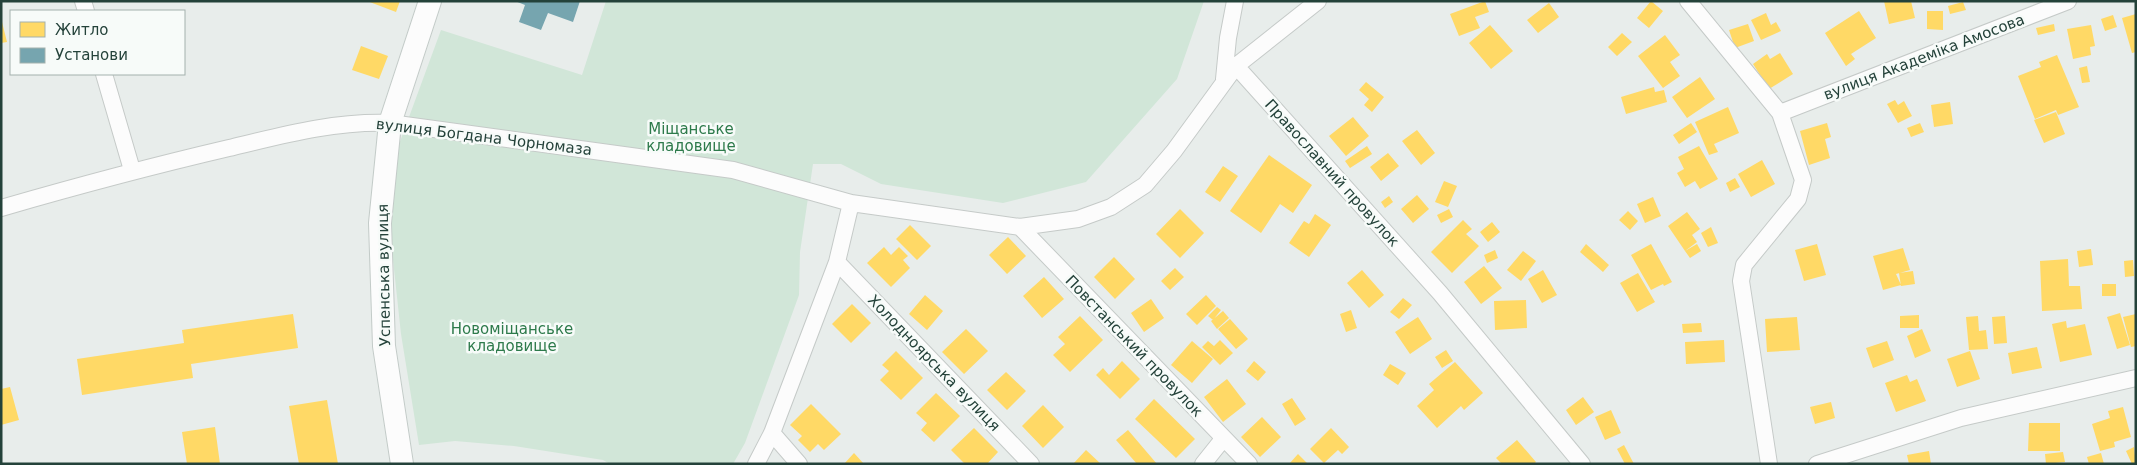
<svg xmlns="http://www.w3.org/2000/svg" width="2137" height="465" viewBox="0 0 2137 465" font-family="'DejaVu Sans',sans-serif">
<rect width="100%" height="100%" fill="#e8edeb"/>
<!-- green -->
<path fill="#d1e6d8" d="M606 1H1204L1177 79 1086 182 1003 203 881 184 841 164H813L800 252 799 295 745 443 733 464H610L603 460 514 446 455 441 419 445 401 334 391 241 392 198 398 147 441 30 582 75Z"/>
<!-- homes -->
<path fill="#ffd966" d="M367 1H400L396 12Z
M1485 1 1489 12 1475 17 1480 28 1459 36 1450 14Z
M1651 1 1663 11 1649 28 1637 18Z
M1884 1H1911L1915 18 1889 24Z
M1963 2 1966 10 1950 14 1948 6Z
M1549 3 1559 17 1538 33 1527 20Z
M1859 11 1876 38 1851 54 1855 59 1846 66 1825 33Z
M1927 11H1943V30L1927 29Z
M1766 13 1771 25 1776 22 1781 31 1761 40 1751 20Z
M2136 14V52L2132 53 2122 18Z
M2113 15 2117 27 2105 31 2101 19Z
M1 18 7 42 1 43Z
M1748 24 1754 41 1735 48 1729 30Z
M2054 24 2055 31 2038 35 2036 28Z
M1490 25 1513 51 1491 69 1469 43Z
M2091 25 2095 46 2090 47 2091 55 2073 59 2067 29Z
M1622 33 1632 42 1617 56 1608 47Z
M1665 35 1680 55 1670 62 1680 76 1663 88 1638 56Z
M361 46 388 56 379 79 352 70Z
M1780 53 1793 74 1769 89 1753 64 1767 54 1770 59Z
M2057 55 2079 107 2058 115 2056 110 2035 119 2018 76 2041 67 2039 62Z
M2087 66 2090 82 2082 83 2079 68Z
M1700 77 1715 99 1687 118 1672 97Z
M1366 82 1384 97 1372 112 1364 105 1369 99 1359 90Z
M1654 87 1655 92 1664 90 1667 102 1626 114 1621 97Z
M1895 100 1898 105 1904 101 1912 116 1898 123 1887 104Z
M1950 102 1953 124 1934 127 1931 105Z
M1728 107 1739 133 1714 144 1718 152 1709 155 1695 122Z
M2056 112 2065 134 2044 143 2034 120Z
M1353 117 1369 136 1346 156 1329 136Z
M1691 123 1697 132 1679 144 1673 135Z
M1827 123 1831 137 1825 139 1830 158 1809 165 1800 131Z
M1920 123 1924 132 1911 137 1907 128Z
M1417 130 1435 153 1421 165 1402 141Z
M1367 146 1372 154 1350 168 1345 161Z
M1699 146 1718 179 1700 189 1695 181 1685 187 1677 173 1684 169 1678 157Z
M1388 153 1399 166 1381 181 1370 167Z
M1269 155 1312 185 1293 213 1280 204 1261 233 1230 211Z
M1762 160 1775 184 1751 197 1738 174Z
M1223 166 1238 176 1220 202 1205 192Z
M1735 178 1740 187 1730 192 1726 183Z
M1444 181 1457 186 1448 207 1435 202Z
M1417 195 1429 209 1413 223 1401 209Z
M1389 196 1393 202 1385 208 1381 202Z
M1653 197 1661 216 1645 223 1637 204Z
M1180 209 1204 233 1180 258 1156 234Z
M1449 209 1453 217 1441 223 1437 215Z
M1628 211 1638 221 1630 230 1619 220Z
M1687 212 1700 229 1692 235 1697 242 1685 251 1668 226Z
M1315 214 1331 225 1309 257 1289 243 1304 221 1309 224Z
M1463 220 1472 229 1466 234 1479 246 1452 273 1431 252Z
M1492 222 1500 232 1488 242 1480 232Z
M910 225 931 246 917 260 896 239Z
M1711 227 1718 243 1708 247 1701 233Z
M1008 237 1026 256 1007 274 989 255Z
M1586 244 1609 265 1603 272 1580 252Z
M1651 244 1672 282 1664 286 1663 284 1651 290 1631 255Z
M1697 244 1701 251 1690 258 1685 251Z
M1817 244 1826 275 1804 281 1795 250Z
M884 247 891 255 899 247 908 256 903 260 910 268 891 287 867 263Z
M1903 248 1910 270 1896 274 1901 285 1883 290 1873 256Z
M2091 249 2093 265 2079 267 2077 251Z
M1495 250 1498 258 1487 263 1484 255Z
M1523 251 1536 261 1521 281 1507 270Z
M1114 257 1135 279 1115 299 1094 277Z
M2068 259 2069 286H2080L2082 309 2042 311 2040 261Z
M2133 260 2134 276 2125 277 2124 261Z
M1484 266 1502 288 1481 304 1464 282Z
M1175 268 1184 277 1170 290 1161 281Z
M1362 270 1384 295 1369 308 1347 283Z
M1543 270 1557 295 1542 303 1528 279Z
M1913 271 1915 284 1901 286 1899 273Z
M1638 273 1655 302 1637 312 1620 283Z
M1044 277 1064 299 1042 318 1023 296Z
M2102 284H2116V296H2102Z
M925 295 943 311 927 330 909 314Z
M1206 295 1216 306 1197 325 1186 314Z
M1403 298 1412 305 1399 319 1390 312Z
M1151 299 1164 318 1144 332 1131 313Z
M1526 300 1527 328 1495 330 1494 301Z
M852 304 871 323 851 343 832 324Z
M1217 307 1221 310 1213 320 1208 316Z
M1351 310 1357 328 1346 332 1340 314Z
M1223 311 1229 318 1217 329 1211 321Z
M2120 313 2130 345 2117 349 2107 317Z
M293 314 298 348 191 364 193 378 82 395 77 359 184 343 182 330Z
M2136 314V346L2131 347 2123 317Z
M1919 315V328H1900V316Z
M1080 316 1103 340 1070 372 1053 355 1065 344 1058 337Z
M1978 316 1979 331 1986 330 1988 349 1969 350 1966 317Z
M2005 316 2007 343 1994 344 1992 317Z
M1418 317 1432 339 1410 354 1395 332Z
M1797 317 1800 350 1767 352 1765 319Z
M1230 319 1248 339 1236 349 1218 329Z
M2066 321 2067 328 2085 324 2092 355 2060 362 2052 324Z
M1701 323 1702 332 1683 333 1682 324Z
M966 329 988 351 964 374 942 352Z
M1922 329 1931 351 1915 358 1907 336Z
M1220 340 1233 353 1220 365 1202 347 1208 341 1214 346Z
M1724 340 1725 362 1686 364 1685 342Z
M1192 341 1213 359 1192 383 1171 365Z
M1887 341 1894 360 1873 368 1866 348Z
M2037 347 2042 368 2012 374 2008 353Z
M1446 350 1453 361 1442 368 1435 357Z
M896 351 923 378 901 400 880 380 889 371 882 365Z
M1970 351 1980 379 1957 387 1947 359Z
M1122 361 1140 379 1120 399 1096 375 1103 368 1109 375Z
M1254 361 1266 372 1258 381 1246 371Z
M1455 362 1483 393 1464 410 1461 406 1437 428 1417 406 1434 390 1429 384Z
M1390 364 1406 373 1398 385 1383 375Z
M1006 372 1026 391 1007 410 987 390Z
M1907 375 1910 382 1917 379 1926 401 1896 412 1885 383Z
M1227 379 1246 404 1223 422 1204 397Z
M10 387 19 420 1 425V389Z
M936 393 960 416 934 442 921 430 927 423 916 413Z
M1583 397 1594 412 1576 425 1566 410Z
M1292 398 1306 419 1295 426 1282 404Z
M1154 399 1195 439 1176 458 1135 419Z
M327 400 338 464H299L289 406Z
M1831 402 1835 418 1815 424 1810 407Z
M811 404 841 434 824 450 818 444 810 452 798 440 802 436 790 425Z
M1043 405 1064 427 1043 448 1022 426Z
M2123 407 2131 437 2114 442 2115 447 2100 451 2092 424 2110 418 2108 411Z
M1611 410 1621 433 1605 440 1595 417Z
M1262 417 1281 437 1260 457 1241 437Z
M2029 423H2060V451H2028Z
M215 427 220 464H187L182 432Z
M974 428 998 452 987 464H965L951 450Z
M1331 428 1349 447 1342 454 1338 450 1324 463 1310 449Z
M1128 430 1157 464H1137L1116 440Z
M1517 440 1536 462 1534 464H1502L1496 458Z
M1624 445 1634 464H1625L1617 449Z
M2134 447 2136 464H2132L2126 451Z
M1086 450 1101 464H1073Z
M1929 451 1931 464H1909L1907 455Z
M2063 452 2065 462 2046 464 2045 454Z
M854 453 864 464H844Z
M2101 453 2104 464H2089L2087 457Z
M1298 454 1308 464H1289Z"/>
<!-- public -->
<path fill="#76a5af" d="M515 1H580L573 22 548 13 541 30 519 22 525 5Z"/>
<g fill="none" stroke-linecap="round" stroke-linejoin="round">
<!-- street casing -->
<g stroke="#c5cac8" stroke-width="18">
<path id="street" d="M83 1 86 11
M1688 1 1780 113 1803 180 1798 199 1744 265 1741 281 1769 464
M1236 66 1318 1
M104 74 132 170
M1224 79 1228 38 1235 1
M1780 113 2068 1
M1 208C77 186 152 166 229 148 283 135 334 121 390 123L733 170 851 203 1020 227 1078 219 1111 207 1145 185 1174 151 1236 66 1440 293 1582 464
M1020 227 1249 464
M837 262 1031 464
M772 433 799 464
M756 464 772 433 837 262 851 203
M1203 464 1223 439
M1817 464 1961 418 2136 378"/>
</g>
<!-- secondary casing -->
<g stroke="#c3cbc8" stroke-width="24">
<path id="secondary" d="M402 464 384 346 380 223 390 123 430 1"/>
</g>
<!-- street -->
<use href="#street" stroke="#fcfcfc" stroke-width="16"/>
<!-- secondary -->
<use href="#secondary" stroke="#fcfcfc" stroke-width="22"/>
</g>
<g text-anchor="middle" stroke-width="5" stroke-linejoin="round" paint-order="stroke">
<!-- street labels -->
<g font-size="15" fill="#24423a" stroke="#f7fbf9">
<text transform="translate(1924 57) rotate(-21)" y="5">вулиця Академіка Амосова</text>
<text transform="translate(484 137) rotate(7)" y="5">вулиця Богдана Чорномаза</text>
<text transform="translate(1332 173) rotate(48)" y="5">Православний провулок</text>
<text transform="translate(384 275) rotate(-91)" y="5">Успенська вулиця</text>
<text transform="translate(1134 346) rotate(46)" y="5">Повстанський провулок</text>
<text transform="translate(934 363) rotate(46)" y="5">Холодноярська вулиця</text>
</g>
<!-- park labels -->
<g font-size="15" fill="#2d7a4b" stroke="#f7fbf9">
<text x="691" y="134">Міщанське<tspan x="691" dy="17">кладовище</tspan></text>
<text x="512" y="334">Новоміщанське<tspan x="512" dy="17">кладовище</tspan></text>
</g>
</g>
<!-- border -->
<rect width="2137" height="465" fill="none" stroke="#24423a" stroke-width="5"/>
<!-- legend -->
<rect x="10" y="10" width="175" height="65" fill="#f7fbf9" stroke="#a3b1ad"/>
<rect x="20" y="22" width="25" height="15" fill="#ffd966" stroke="#a3b1ad"/>
<text x="55" y="35" font-size="15" fill="#24423a">Житло</text>
<rect x="20" y="48" width="25" height="15" fill="#76a5af" stroke="#a3b1ad"/>
<text x="55" y="60" font-size="15" fill="#24423a">Установи</text>
</svg>
